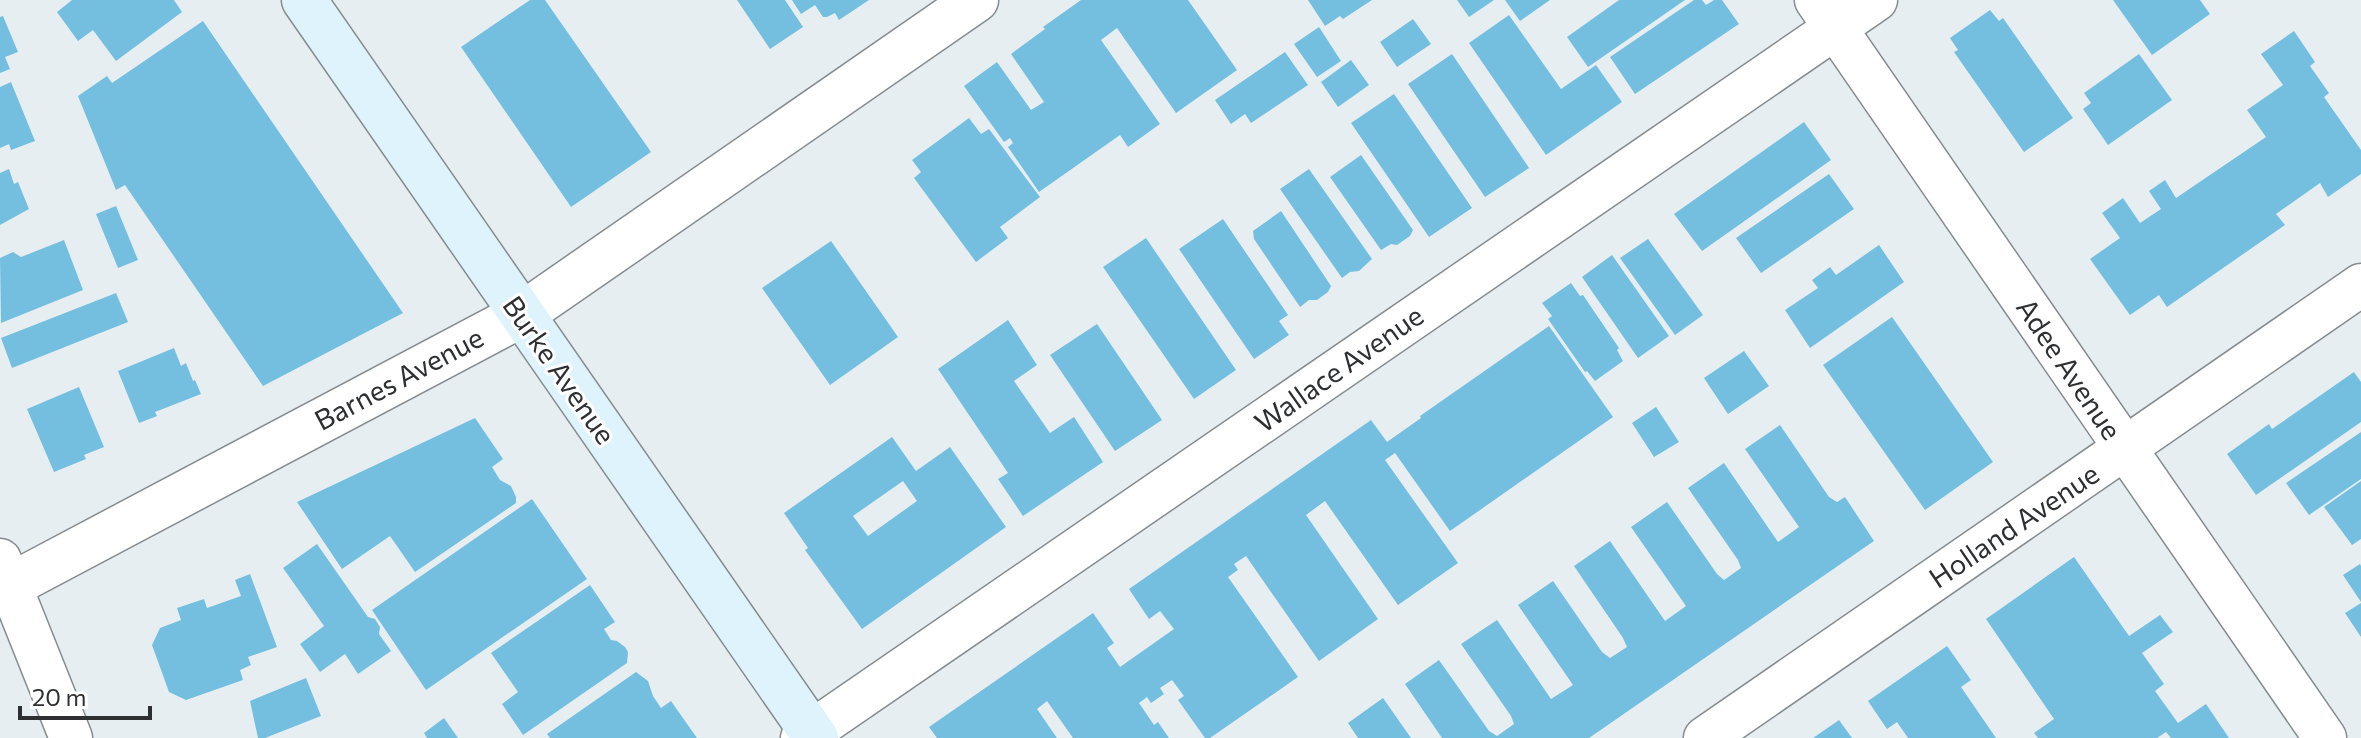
<svg xmlns="http://www.w3.org/2000/svg" width="2361" height="738" viewBox="0 0 2361 738" font-family="Commissioner,sans-serif">
<rect width="100%" height="100%" fill="#e7eef2"/>
<!-- building -->
<path fill="#74bfdf" fill-rule="evenodd" d="M72 0H174L182 12 116 61 93 30 78 41 57 12Z
M530 0H545L651 152 571 207 461 47Z
M737 0H785L803 27 770 49Z
M792 0H869L839 20 835 13 827 17H823L815 5 801 14Z
M1081 0H1188L1237 70 1176 113 1117 28 1101 40 1160 124 1128 147 1120 135 1039 192 1008 147 1013 143 1010 138 1004 142 964 86 997 62 1031 110 1044 102 1011 54 1045 29 1043 27Z
M1308 0H1372L1343 19 1340 16 1325 26Z
M1457 0H1494L1469 17Z
M1505 0H1550L1520 21Z
M1619 0H1685L1588 67 1567 37Z
M1694 0H1702L1706 5 1714 0H1722L1739 24 1635 94 1610 57Z
M2113 0H2200L2210 14 2152 55Z
M1990 10 1999 21 2003 18 2073 118 2024 152 1954 52 1958 50 1950 38Z
M1509 15 1561 89 1596 65 1622 102 1546 155 1469 43Z
M3 16 18 52 5 57 10 69 0 73V17Z
M1413 19 1431 44 1397 67 1380 42Z
M203 21 403 313 263 386 125 185 116 190 78 96 107 76 112 83Z
M1319 27 1341 61 1317 77 1294 44Z
M2294 31 2315 62 2310 66 2329 93 2324 97 2361 150V174L2328 197 2320 183 2276 214 2285 225 2167 307 2159 295 2130 315 2090 259 2120 238 2102 213 2123 198 2140 223 2161 209 2149 191 2165 180 2176 198 2266 137 2247 110 2283 85 2261 54Z
M1285 52 1308 85 1251 123 1245 114 1231 124 1215 100Z
M1452 54 1529 168 1485 197 1408 84Z
M2139 54 2172 100 2108 145 2083 109 2091 103 2084 93Z
M1351 60 1369 85 1338 107 1321 82Z
M11 82 35 141 11 150 9 144 0 148V87Z
M1394 94 1472 208 1429 237 1351 123Z
M969 118 981 134 989 129 1040 197 1000 227 1008 238 976 262 914 178 921 172 912 160Z
M1804 122 1831 160 1702 251 1674 214Z
M1361 155 1413 230 1410 236 1397 245 1391 244 1381 250 1330 177Z
M9 169 14 184 18 182 29 209 0 225V173Z
M1309 169 1372 259 1359 271 1350 272 1342 278 1280 189Z
M1829 174 1854 209 1761 273 1736 238Z
M116 206 138 260 118 268 96 214Z
M1281 211 1331 286 1328 292 1317 300H1309L1300 307 1254 239 1253 231Z
M1223 219 1288 315 1279 321 1289 335 1254 359 1179 249Z
M1146 238 1236 370 1194 399 1103 267Z
M1648 239 1703 315 1675 335 1620 258Z
M64 240 83 290 1 323 0 258 13 252 21 257Z
M831 241 898 337 830 385 762 288Z
M1879 245 1904 282 1810 348 1785 310 1818 288 1812 280 1830 267 1836 275Z
M1612 255 1669 336 1638 358 1582 277Z
M1571 283 1580 296 1583 295 1619 348 1617 350 1623 361 1595 381 1587 371 1585 372 1548 319 1552 316 1542 303Z
M116 293 128 322 12 368 1 338Z
M1892 317 1993 462 1925 510 1823 365Z
M1008 320 1037 365 1014 381 1050 433 1074 417 1103 462 1023 516 998 479 1008 473 938 369Z
M1097 324 1162 420 1115 451 1050 355Z
M1549 326 1613 417 1450 531 1395 453 1385 460 1458 563 1398 605 1325 501 1306 515 1378 619 1319 661 1246 556 1234 564 1238 570 1228 577 1298 677 1210 738H1205L1178 700 1184 696 1172 680 1160 688 1164 694 1151 703 1147 697 1139 703 1154 725 1158 722 1169 738H1073L1047 701 1037 709 1057 738H937L929 727 1093 613 1114 643 1107 648 1120 667 1174 629 1160 611 1149 619 1129 589 1371 420 1387 442 1421 418 1420 416Z
M174 348 181 366 186 363 193 381 195 380 201 394 155 412 157 416 139 423 118 371Z
M1744 351 1769 386 1728 414 1704 378Z
M2354 372 2361 382V422L2256 495 2227 454 2269 424 2272 429Z
M79 387 104 447 84 455 86 459 54 472 27 409Z
M1656 407 1679 442 1654 457 1632 423Z
M475 418 503 459 492 467 500 480 511 486 516 497V503L415 572 390 536 342 569 297 502Z
M1780 425 1829 497 1837 502 1845 497 1874 541 1589 738H1442L1405 684 1439 660 1489 731 1497 736 1514 724 1511 716 1461 644 1497 620 1551 699 1573 685 1518 605 1553 581 1602 652 1610 658 1627 647 1623 638 1574 566 1610 541 1665 621 1686 606 1631 527 1667 502 1717 574 1724 580 1741 568 1738 560 1688 488 1724 463 1778 542 1799 527 1745 449Z
M2361 432V479L2309 515 2286 483Z
M892 437 916 471 950 447 1006 527 862 629 805 550 808 548 784 513ZM903 481 917 501 868 536 853 516Z
M2361 481V539L2352 545 2324 507Z
M532 499 587 579 426 690 372 610Z
M317 544 368 617 375 619 380 627 379 634 391 651 358 674 345 654 320 672 300 644 324 626 283 568Z
M2074 557 2129 636 2160 615 2173 632 2142 653 2164 684 2155 691 2178 723 2206 704 2229 738H2171L2166 732 2157 738H2038L2034 733 2054 719 1986 619Z
M2360 564 2361 566V602L2343 575Z
M250 574 277 647 248 657 251 665 240 670 243 680 186 700 169 692 152 645 160 628 181 620 177 608 204 599 207 608 241 596 235 580Z
M590 585 615 622 604 629 611 640 617 641 625 647 628 652 627 663 523 735 502 704 518 692 491 653Z
M2361 603V637L2345 613Z
M1947 646 1971 680 1961 687 1996 738H1908L1897 722 1887 729 1868 701Z
M636 672 648 681 653 696 661 708 671 701 697 738H550L547 734Z
M306 678 321 716 265 738H258L250 701Z
M1383 698 1411 738H1358L1348 723Z
M444 718 458 738H427L424 733Z
M1839 720 1852 738H1813Z"/>
<g fill="none" stroke-linecap="round" stroke-linejoin="round">
<!-- minor casing -->
<g stroke="#858c8f" stroke-width="45">
<path id="minor" d="M1816 0 2325 738
M0 560 71 738
M802 738 1876 0
M1705 738 2361 285"/>
</g>
<!-- tertiary casing -->
<g stroke="#858c8f" stroke-width="47">
<path id="tertiary" d="M0 591 521 315 976 0"/>
</g>
<!-- secondary casing -->
<g stroke="#858c8f" stroke-width="47">
<path id="secondary" d="M304 0 816 738"/>
</g>
<!-- minor -->
<use href="#minor" stroke="#fff" stroke-width="42"/>
<!-- tertiary -->
<use href="#tertiary" stroke="#fff" stroke-width="44"/>
<!-- secondary -->
<use href="#secondary" stroke="#dff3fc" stroke-width="44"/>
</g>
<g text-anchor="middle" stroke-width="6" stroke-linejoin="round" paint-order="stroke">
<!-- street labels -->
<g font-size="28" fill="#2d2f31" stroke="#fff">
<text transform="translate(1339 369) rotate(-35)" y="10">Wallace Avenue</text>
<text transform="translate(2069 369) rotate(56)" y="10">Adee Avenue</text>
<text transform="translate(559 370) rotate(55)" y="10">Burke Avenue</text>
<text transform="translate(399 379) rotate(-28)" y="10">Barnes Avenue</text>
<text transform="translate(2014 526) rotate(-34)" y="10">Holland Avenue</text>
</g>
</g>
<!-- scale -->
<path d="M20 706v12h130v-12" fill="none" stroke="#2d2f31" stroke-width="4"/>
<text x="32" y="706" font-size="24" fill="#2d2f31" stroke="#ffffff" stroke-width="6" paint-order="stroke">20 m</text>
</svg>
